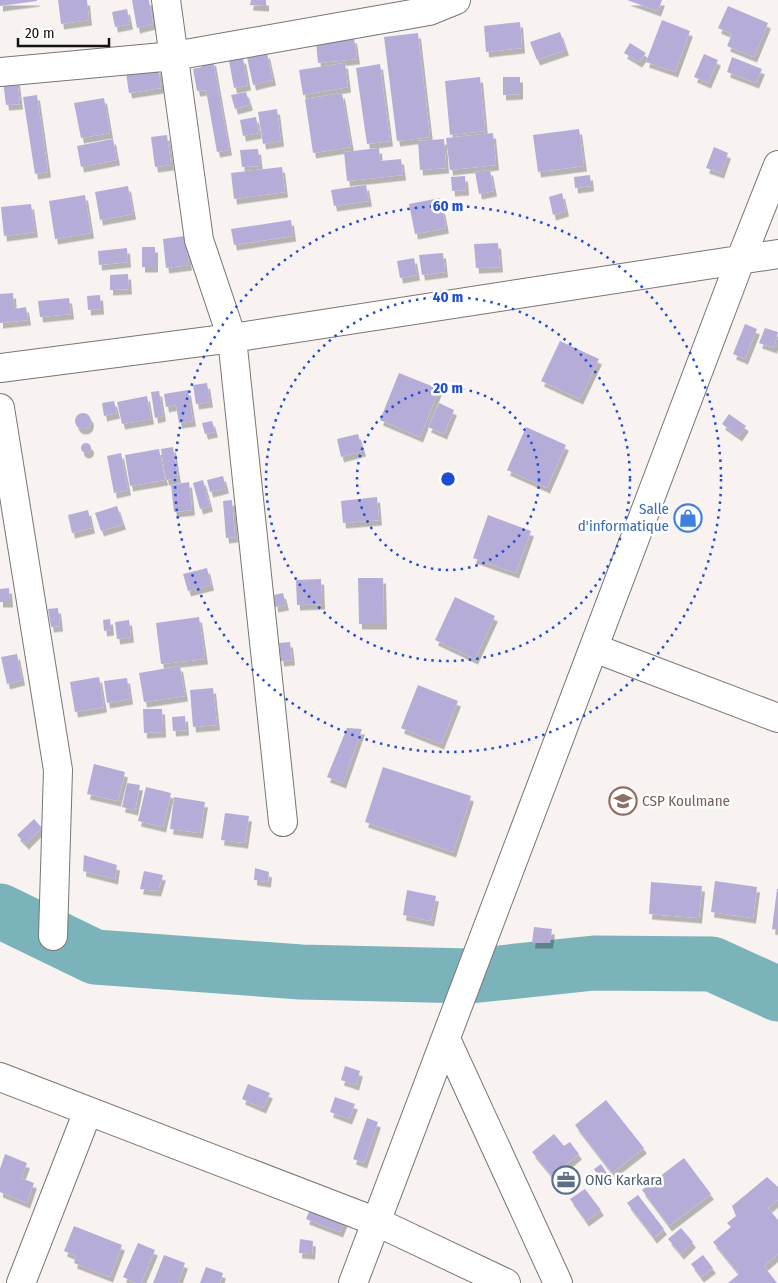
<svg xmlns="http://www.w3.org/2000/svg" width="778" height="1283" viewBox="0 0 778 1283" font-family="'Fira Sans Condensed',sans-serif">
<defs>
<filter id="shadow"><feDropShadow dx="3" dy="5.5" stdDeviation="0" flood-color="#0004"/></filter>
</defs>
<rect width="100%" height="100%" fill="#f8f3f1"/>
<g fill="none" stroke-linecap="round" stroke-linejoin="round">
<!-- river -->
<path stroke="#7ab4ba" stroke-width="55" d="M0 911 95 957 301 972 470 976 594 963 712 964 778 994"/>
</g>
<!-- building -->
<path fill="#b5add7" filter="url(#shadow)" d="M0 0H37V1L0 6Z
M58 0H87L89 20 61 24Z
M132 0H149L153 24 137 28Z
M251 0H266V6L250 5Z
M627 0H662L658 11Z
M728 6 768 23 754 57 727 46 732 34 718 28Z
M127 9 130 24 115 27 112 12Z
M662 20 690 31 675 72 646 62Z
M520 22 522 48 486 52 484 26Z
M560 32 566 50 537 60 530 42Z
M418 33 430 137 397 141 384 37Z
M354 38 357 59 318 63 316 41Z
M630 43 646 53 639 62 624 53Z
M267 53 273 80 253 85 247 57Z
M704 54 718 60 708 83 694 77Z
M732 57 762 69 756 83 727 72Z
M243 58 248 85 234 88 229 61Z
M213 60 229 150 217 152 206 90 197 91 193 69 202 67 201 62Z
M345 63 348 87 303 95 299 70Z
M380 64 390 141 367 144 356 68Z
M158 68 161 88 129 93 126 73Z
M480 77 485 131 450 135 445 81Z
M503 77H520V94L503 95Z
M17 80 20 104 6 105 3 81Z
M246 92 250 105 235 109 231 95Z
M342 93 351 147 313 153 305 99Z
M37 95 48 172 35 174 23 97Z
M104 98 110 133 81 138 74 103Z
M277 109 281 141 263 144 258 112Z
M256 117 259 133 243 136 240 120Z
M579 129 584 166 538 172 533 135Z
M493 133 496 165 450 170 446 138Z
M167 135 171 165 155 167 151 137Z
M113 139 117 160 81 167 77 146Z
M444 139 446 168 420 170 418 141Z
M714 147 728 153 721 173 706 168Z
M379 148 380 161 401 159 403 175 347 181 344 152Z
M258 149 260 166 242 167 240 150Z
M282 167 285 192 234 199 231 173Z
M490 170 494 191 479 194 475 172Z
M590 175 591 186 575 188 574 177Z
M465 176 466 190 452 191 451 177Z
M366 185 369 201 334 206 331 190Z
M128 186 133 214 100 220 95 192Z
M562 193 566 211 553 215 549 197Z
M85 195 91 233 55 239 49 201Z
M440 198 446 228 415 234 409 204Z
M31 204 35 232 4 236 1 207Z
M291 220 293 236 234 245 231 229Z
M185 236 189 265 166 268 163 239Z
M498 243 500 267 476 268 474 244Z
M142 247H155V267H142Z
M127 248 128 262 99 265 98 251Z
M443 253 445 272 422 275 419 255Z
M414 258 417 275 400 278 397 261Z
M128 274 129 289 110 290V275Z
M13 293 14 309 26 307 28 320 0 323V294Z
M100 295 101 309 88 310 87 296Z
M69 298 71 314 40 317 38 301Z
M745 324 757 329 745 359 733 354Z
M765 328 778 332 774 348 759 343Z
M560 341 599 359 580 399 541 381Z
M399 373 439 389 420 437 380 420Z
M207 383 210 402 196 404 193 385Z
M188 390 193 421 179 423 176 405 166 407 164 394Z
M159 391 163 416 155 418 151 392Z
M147 396 151 419 122 424 117 402Z
M114 401 117 413 104 416 102 403Z
M439 403 454 410 444 434 428 427Z
M75 421a8 8 0 1 1 16 0a8 8 0 1 1-16 0Z
M729 414 746 426 739 436 722 424Z
M212 421 215 432 205 434 202 423Z
M526 427 566 445 547 488 507 470Z
M358 434 363 451 341 457 337 439Z
M81 448a5 5 0 1 1 10 0a5 5 0 1 1-10 0Z
M173 447 178 478 166 480 161 449Z
M159 449 165 480 130 486 125 455Z
M121 453 128 490 114 493 107 456Z
M223 476 226 488 210 492 207 480Z
M203 480 210 506 200 509 193 483Z
M189 482 192 510 174 512 171 485Z
M377 497 379 520 343 523 341 501Z
M232 500 235 537 226 538 223 501Z
M117 506 123 524 101 531 95 513Z
M88 510 92 528 72 533 68 515Z
M488 515 531 531 516 573 473 558Z
M207 568 211 585 188 591 183 574Z
M358 578H383L384 624H359Z
M321 579 322 604 297 605 296 580Z
M9 588 10 602H0V589Z
M283 593 286 605 275 607 274 595Z
M455 597 495 616 475 659 435 640Z
M58 608 60 626 51 627 48 609Z
M199 617 205 659 161 664 156 623Z
M110 619 111 630 104 631 103 620Z
M129 620 131 637 117 639 115 622Z
M290 642 292 660 281 661 279 643Z
M17 654 22 680 7 684 1 657Z
M180 666 185 696 144 702 139 673Z
M99 677 104 707 75 712 70 682Z
M127 678 130 699 107 703 104 681Z
M418 685 458 701 441 744 401 728Z
M213 688 217 725 193 727 190 690Z
M143 709H162L163 732 144 733Z
M185 716 186 730 173 731 172 717Z
M347 728 362 729 343 783 327 777Z
M94 764 125 772 118 801 87 794Z
M383 767 471 796 453 852 365 822Z
M127 783 140 785 135 810 122 807Z
M146 787 171 793 163 827 138 821Z
M174 797 205 802 200 833 170 829Z
M225 813 249 816 245 843 221 840Z
M34 819 42 828 26 844 17 835Z
M84 855 117 865 115 879 83 871Z
M255 868 269 872 268 882 254 880Z
M144 871 163 875 158 891 140 889Z
M715 881 757 887 753 918 711 912Z
M651 882 702 886 699 918 649 914Z
M777 889H778V930L772 929Z
M407 890 436 896 431 921 403 915Z
M534 927 552 929 550 943H532Z
M345 1066 360 1071 356 1085 341 1080Z
M248 1084 270 1093 263 1108 242 1099Z
M335 1097 355 1104 349 1119 330 1112Z
M606 1100 644 1148 612 1173 575 1125Z
M367 1118 378 1122 364 1163 353 1159Z
M554 1134 564 1146 570 1142 579 1154 552 1176 532 1152Z
M5 1154 27 1163 21 1178 34 1183 27 1203 0 1192V1169Z
M684 1158 711 1194 669 1226 642 1190Z
M601 1164 609 1177 602 1182 594 1169Z
M767 1177 778 1187V1200L768 1208 778 1220V1254L764 1266 777 1283H728L739 1274 713 1242 731 1227 727 1223 736 1216 732 1206Z
M585 1189 601 1210 586 1221 570 1199Z
M638 1195 664 1229 654 1238 627 1203Z
M313 1202 347 1215 340 1232 306 1219Z
M74 1226 122 1245 110 1277 74 1263 76 1256 64 1251Z
M681 1228 693 1242 681 1254 668 1239Z
M300 1239 313 1241 312 1254 299 1253Z
M138 1243 155 1250 141 1283H136L123 1277Z
M164 1255 185 1263 178 1283H153Z
M703 1255 713 1268 701 1277 691 1264Z
M206 1267 223 1273 220 1283H200Z"/>
<g fill="none" stroke-linecap="round" stroke-linejoin="round">
<!-- street casing -->
<g stroke="#797573" stroke-width="30">
<path id="street" d="M166 0 199 240 232 338 283 822
M0 72 174 56 429 11 456 0
M0 368 232 338 778 254
M0 408 58 770 53 936
M594 648 778 718
M446 1039 558 1283
M0 1077 377 1222 506 1283
M21 1283 88 1111
M353 1283 740 261 778 165"/>
</g>
<!-- street -->
<use href="#street" stroke="#fff" stroke-width="28"/>
</g>
<!-- distance rings -->
<g fill="none" stroke="#1d4ed8" stroke-width="2.5" stroke-dasharray="2.5 5">
<circle cx="448" cy="479" r="91"/>
<circle cx="448" cy="479" r="182"/>
<circle cx="448" cy="479" r="273"/>
</g>
<!-- icons -->
<defs>
<g id="shop-ring" transform="scale(1.4375)"><circle r="9.5" fill="#fff" stroke="#3f7fe0" stroke-width="1.5"/><path d="M-5-2.5h2.3a2.7 3.5 0 0 1 5.4 0H5L5.5 6h-11ZM-1.5-2.5h3a1.5 2.3 0 0 0-3 0Z" fill="#3f7fe0"/></g>
<g id="school-ring" transform="scale(1.4375)"><circle r="9.5" fill="#fff" stroke="#8d6e63" stroke-width="1.5"/><path d="M0-5L7-2L0 1L-7-2ZM-4 1L0 2.5L4 1V4Q0 6-4 4Z" fill="#8d6e63"/></g>
<g id="office-ring" transform="scale(1.4375)"><circle r="9.5" fill="#fff" stroke="#5c6f8a" stroke-width="1.5"/><path d="M-6-3h4V-5.5h4V-3h4V5H-6ZM-1-4.5V-3h2v-1.5ZM-6 0V1H6V0Z" fill="#5c6f8a"/></g>
</defs>
<g fill-rule="evenodd">
<use href="#shop-ring" x="688" y="518"/>
<use href="#school-ring" x="623" y="801"/>
<use href="#office-ring" x="566" y="1180"/>
</g>
<g text-anchor="middle" stroke-width="5" stroke-linejoin="round" paint-order="stroke">
<!-- shop labels -->
<g font-size="15" fill="#366cbe" stroke="#fff" text-anchor="end">
<text x="669" y="514">Salle<tspan x="669" dy="17">d'informatique</tspan></text>
</g>
<!-- education labels -->
<g font-size="15" fill="#785e54" stroke="#fff" text-anchor="start">
<text x="642" y="806">CSP Koulmane</text>
</g>
<!-- service labels -->
<g font-size="15" fill="#4e5e75" stroke="#fff" text-anchor="start">
<text x="585" y="1185">ONG Karkara</text>
</g>
</g>
<circle cx="448" cy="479" r="8" fill="#1d4ed8" stroke="#fff" stroke-width="2.5"/>
<g font-size="15" text-anchor="middle" font-weight="bold" fill="#1d4ed8" stroke="#fff" stroke-width="5" stroke-linejoin="round" paint-order="stroke">
<text x="448" y="211">60 m</text>
<text x="448" y="302">40 m</text>
<text x="448" y="393">20 m</text>
</g>
<!-- scale -->
<path d="M18 38v8h91v-8" fill="none" stroke="#131111" stroke-width="2.5"/>
<text x="25" y="38" font-size="15" fill="#131111" stroke="#ffffff" stroke-width="4" paint-order="stroke">20 m</text>
</svg>
